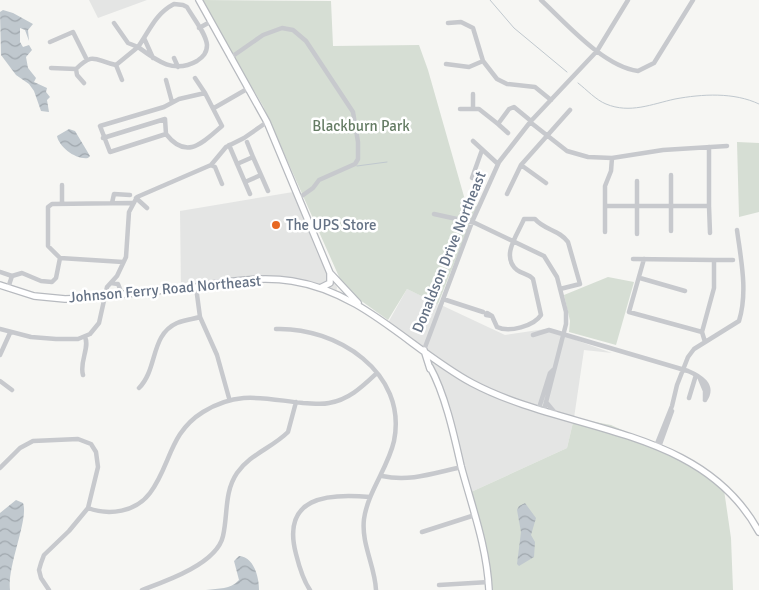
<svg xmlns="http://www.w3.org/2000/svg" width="759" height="590" viewBox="0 0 759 590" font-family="Signika,sans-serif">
<defs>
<pattern id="water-waves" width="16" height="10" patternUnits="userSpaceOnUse" patternTransform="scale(1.25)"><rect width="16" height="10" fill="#c0c8ce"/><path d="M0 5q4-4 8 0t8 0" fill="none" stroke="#a0a7ad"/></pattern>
</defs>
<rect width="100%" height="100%" fill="#f6f6f3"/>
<!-- built -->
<path fill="#e4e5e4" d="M89 0H147L98 18Z
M293 192 318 255 327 273 337 287 336 296 322 290 275 281 181 289 180 211Z
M407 289 505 335 545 329 612 353 584 350 574 418 567 448 471 492 437 386 421 353 385 328Z"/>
<!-- green -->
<path fill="#d6ded4" d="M203 0 331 1 333 46 419 45 428 70 465 200 477 206 438 304 407 289 388 320 360 300 340 279 263 106 212 20Z
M737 142 759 143V212L739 217Z
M608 277 634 282 616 345 569 332 570 321 564 295Z
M574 418 611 425 697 464 723 483 731 538 733 590H490L471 492 567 448Z"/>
<!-- water -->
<path fill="url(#water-waves)" d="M3 10 13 13 33 24 28 30 29 41 25 30 20 28V42L23 47 29 45 32 50 26 57 28 68 36 78 34 82 47 88 46 92 50 97 47 100 49 112 41 111 34 91 29 84 16 75 1 55 0 12Z
M69 129 75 131 90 156 88 158C76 160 59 147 57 136Z
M16 500 23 503C29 519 7 566 10 590H0V513Z
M525 503 536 518 531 535 535 542 534 557 519 566 517 564 521 532 517 510 519 506Z
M239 556C254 557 259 577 259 590H206C219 588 230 590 239 580L234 561Z"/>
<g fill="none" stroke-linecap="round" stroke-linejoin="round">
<!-- stream -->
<path stroke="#c0c8ce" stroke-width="1" d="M490 0 514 28 567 72
M578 83C587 90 596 100 606 104 630 114 652 104 675 99 702 94 734 92 759 104
M357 166 387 162"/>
<!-- major casing -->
<g stroke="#b7babf" stroke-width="8">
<path id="major" d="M199 0 267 122 330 273 358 303
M0 285 34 296 65 299C91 298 117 295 142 292 160 290 179 290 196 287 226 281 262 276 292 281 364 292 411 350 472 383 568 434 701 425 759 532
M320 288 330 283V273
M424 350 430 369
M430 367C445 394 454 435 461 466 472 507 487 547 489 590"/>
</g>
<!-- minor -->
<path stroke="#c7c9cd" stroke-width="4.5" d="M541 0C567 24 603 66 638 71L654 63 693 0
M174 4 183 5 187 7C193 18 206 33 207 45 207 53 203 57 197 61 174 74 157 61 138 47 150 30 155 14 174 4Z
M114 23 128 43 138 47 116 65
M448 23 461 22 473 28 483 61 497 79 507 84 535 87 551 100
M199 28 210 22
M144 38 153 58
M50 42 73 32 86 58
M174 58 178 67
M230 58 263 35 282 28 293 30 306 41 353 112 358 142V159L355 164 319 180 313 188 299 198
M446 64 469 67 483 61
M51 68 76 69
M195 78 205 93
M166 80 172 102
M84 83 77 75 76 69C94 51 95 61 116 65L122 80
M205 93 222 126C203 142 187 161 166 134L110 152 100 126 164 107 179 99Z
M214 108 247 89
M460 109H479L498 124 509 109 514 107 531 121
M473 109V94
M530 122 567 151 588 157 612 158 663 150 727 146
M498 124 508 133
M103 138 165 119 166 134
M473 141 498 164
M247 142 253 157
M229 145 250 194
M237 164 253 157 261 175
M211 165 215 167 222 184
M521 165 546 183
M671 175V231
M472 178 482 150
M637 181V234
M245 182 261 175 268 191
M62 185V204
M507 194 521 165 570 110
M136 198 147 208
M112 203 114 194 130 195
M605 206H709V147
M709 206 710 233
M434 214 475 223 544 256 557 277 566 312V324L544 410
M605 232V186L611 171 612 158
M633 259 714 260V288L702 332 705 342
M644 259 629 312 702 332
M714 260H733
M123 262 60 258 48 246V207L52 204 132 203
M0 272 12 276
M640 278 685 291
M111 283 118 284 122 294
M196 287 200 317 217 355 229 398
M8 288 12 276 22 273 41 281 52 282 56 278 60 258
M443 299 483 312
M486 315 492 316 487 313
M492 316 497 327C509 333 534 326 541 315L533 279C529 274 522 274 517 270 500 256 518 234 524 219H535C544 230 560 230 568 242L580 284 560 289
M0 329 31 337 56 339H78L90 334 99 323 107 287 117 276 126 257 129 212 137 197 211 165 226 147 244 138 267 122
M276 329C336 327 408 372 394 441 388 468 368 491 364 519 361 544 375 566 376 590
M533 335 549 330 688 371C700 376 715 385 705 400
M424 350 472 222 499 162 531 121 597 51 628 0
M0 355 10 333
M83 375C79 362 90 348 85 337
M700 379 705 391V400
M0 381 12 390
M139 388C158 369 150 335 177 323 185 320 193 319 200 317
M689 398 696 375
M546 402 556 414
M539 408 550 373 553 370
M656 446 672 406 677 385 688 357 694 349 739 321C748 292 741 260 737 230
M659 447 672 411
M0 468 20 448 33 441 78 439 91 444 96 452 98 467 88 508 69 531 44 555 41 563 39 570 41 578 49 590
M382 476C410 482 434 473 462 467
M88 508C109 516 136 512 150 493 171 465 169 433 203 412 239 390 264 399 303 403 311 403 320 405 329 403 349 400 363 386 377 373
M422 532 475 515
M439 585 489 582
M142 590C164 582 217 564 223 536 228 515 224 492 237 473 250 454 272 448 288 432L296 402
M310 590C303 580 299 566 296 554 281 497 327 493 370 497"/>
<!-- major -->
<use href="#major" stroke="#fff" stroke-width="5.5"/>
</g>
<!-- markers -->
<circle fill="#e76822" stroke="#fff" stroke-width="2" cx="276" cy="225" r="5"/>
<g text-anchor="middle" stroke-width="5" stroke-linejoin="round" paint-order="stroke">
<!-- park labels -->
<g font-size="15" fill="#657c64" stroke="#fff">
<text x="361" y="131">Blackburn Park</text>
</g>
<!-- poi labels -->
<g font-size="15" fill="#657285" stroke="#fff" text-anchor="start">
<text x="286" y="230">The UPS Store</text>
</g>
<!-- street labels -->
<g font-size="15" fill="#657285" stroke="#fff">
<text transform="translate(449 252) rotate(-68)" y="5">Donaldson Drive Northeast</text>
<text transform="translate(165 289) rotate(-5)" y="5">Johnson Ferry Road Northeast</text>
</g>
</g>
</svg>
